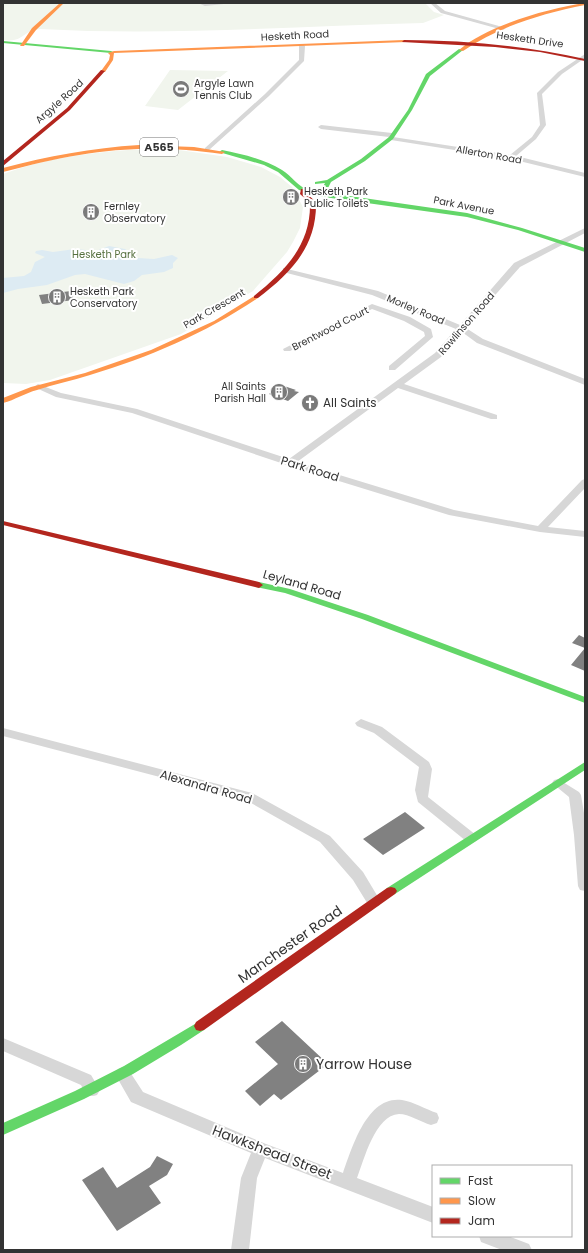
<svg xmlns="http://www.w3.org/2000/svg" width="588" height="1253" viewBox="0 0 588 1253" font-family="Poppins,sans-serif">
<rect width="100%" height="100%" fill="#fff"/>
<!-- green -->
<path fill="#f1f5ed" d="M3 3H425L434 12 444 15 423 23C296 26 168 36 40 29 21 31 24 43 3 40Z
M170 70 228 71 178 110 145 106Z
M128 150H179L227 157 261 167 280 177 292 187 303 207 300 228 293 242 287 252 253 291 181 334 50 380 26 384 3 383V174C44 159 85 153 128 150Z"/>
<!-- water -->
<path fill="#ddebf3" d="M109 246 125 249 138 258 154 259 172 255 178 258 173 263V268L164 272 142 275 134 281 124 284 85 274 75 275 47 285 18 289 3 293V278L24 276 31 272 35 262 45 257 35 253 36 251 42 250 53 252 75 249 96 251Z"/>
<!-- building -->
<path fill="#818181" d="M71 291 74 300 42 304 39 295Z
M281 385 296 390 294 391 299 392 288 401 269 394Z
M579 635 585 638V648L572 643Z
M585 648V671L571 665Z
M405 812 425 828 383 855 363 839Z
M282 1021 328 1064 281 1100 274 1094 260 1106 245 1091 278 1064 255 1042Z
M157 1156 173 1164 167 1175 149 1186 161 1203 117 1231 82 1180 103 1167 117 1188 150 1167Z"/>
<g fill="none" stroke-linecap="round" stroke-linejoin="round">
<!-- street -->
<path fill="#d7d7d7" fill-rule="evenodd" d="M198 3H233L205 6Z
M430 3H435L445 11 506 28 503 30 441 13Z
M302 44 305 46 304 61 269 96 209 150H205V148L265 94 299 60V46Z
M585 54V58L562 74 542 94 546 125 536 139 516 156 585 173V177L511 159 391 140 388 138 389 137 321 129 318 127 321 125 392 133 395 135 393 137 510 155 532 137 540 125 537 93 558 72Z
M585 228V233L520 267 466 328 483 339 585 379V385L477 343 462 332 441 357 404 384 497 415V419H491L398 388 297 462 454 510 538 526 582 480 585 479V488L548 527 585 531V537L540 532 449 515 287 465 132 413 56 397 34 387 38 384 61 393 137 409 289 459 435 353 456 329 372 295 283 272V268L378 291 460 325 514 263Z
M372 304 410 317 431 329 433 337 395 370H389V366L425 336 424 332 404 321 372 309 290 351H284L283 349Z
M361 719 382 727 429 762 432 769 428 797 476 835 478 838 476 841 471 843 466 841 418 802 415 790 419 767 374 733 357 726 355 723Z
M3 728 252 793 330 836 363 872 381 902 379 906 374 907 369 906 353 880 320 842 244 799 3 736Z
M558 779 579 792 581 795 585 819V891L580 890 578 886 574 835 569 797 552 783 554 780Z
M3 1038 91 1075 100 1090 97 1095C88 1098 85 1093 81 1085L3 1051Z
M123 1067 128 1069 143 1092 266 1144 343 1173C352 1148 367 1095 402 1100 414 1102 425 1109 437 1113L439 1118 437 1123 431 1125C421 1122 409 1114 399 1114 375 1115 364 1160 357 1178L433 1207V1223L265 1158 257 1178 249 1250H231L241 1178 251 1153 131 1102 115 1074 118 1069Z
M479 1236H508L529 1244 532 1250H502L481 1242Z"/>
<!-- fast -->
<path fill="#63d668" fill-rule="evenodd" d="M3 41 111 51 113 52 111 53 3 43Z
M459 49 463 50 430 76 412 110 393 139 365 161 331 182 328 188 322 192 467 213 522 228 585 248V252L518 230 467 217 324 197 299 190 278 172 264 165 219 152 222 150C242 154 264 159 282 170 292 176 298 187 309 190 316 192 322 189 325 183L315 184V182L327 180 361 159 389 137 408 110 426 74Z
M259 582 290 589 368 615 585 697V703L362 619 285 593 256 587 255 585 256 583Z
M585 762V770L395 894 391 895 387 894 385 891 387 888Z
M200 1021 204 1022 206 1026 204 1030 181 1045 133 1074 84 1099 3 1135V1123L75 1091 124 1066Z"/>
<!-- slow -->
<path fill="#ff974d" fill-rule="evenodd" d="M60 3H64L36 30 24 46H20L32 28Z
M585 3V5C541 14 500 26 463 51L459 50C486 26 549 8 585 3Z
M404 40 406 42 114 53 113 60 105 72 101 71 109 60 110 55 108 53 114 51Z
M139 145 194 147 225 152 222 154C141 142 81 151 3 172V168C48 156 92 148 139 145Z
M256 295 258 296V298C206 333 150 357 90 375 72 381 54 384 37 390 25 393 15 400 3 403V398L31 387 85 373 151 350 214 321Z"/>
<!-- jam -->
<path fill="#b3261e" fill-rule="evenodd" d="M404 40C465 40 525 46 585 59V61L540 52 495 47 402 42Z
M101 70 105 71 70 110 3 166V161L67 108Z
M301 189H305L306 193 316 202C317 246 291 273 258 298H254V296C285 271 311 245 310 203L300 194Z
M3 521 259 582 263 585 259 588 3 525Z
M391 887 395 888 397 891 395 894 204 1030 200 1031 196 1030 194 1026 196 1022 387 888Z"/>
</g>
<!-- icons -->
<defs>
<g id="stadium-disc" transform="scale(0.9)"><circle r="9.5" fill="#7a7a7a" stroke="#fff"/><path d="M0-5a6.5 5 0 1 0 0 10a6.5 5 0 1 0 0-10ZM-3.5-1.8h7v3.6h-7Z" fill="#fff"/></g>
<g id="building-disc" transform="scale(0.9)"><circle r="9.5" fill="#7a7a7a" stroke="#fff"/><path d="M-4-6H4V6H1V3H-1V6H-4ZM-2.5-4.3h1.7v1.8h-1.7ZM.8-4.3h1.7v1.8H.8ZM-2.5-1h1.7V.8h-1.7ZM.8-1h1.7V.8H.8Z" fill="#fff"/></g>
<g id="church-disc" transform="scale(0.9)"><circle r="9.5" fill="#7a7a7a" stroke="#fff"/><path d="M-1.2-6h2.4v3.5h3.3v2.4h-3.3V6h-2.4V-.1h-3.3v-2.4h3.3Z" fill="#fff"/></g>
</defs>
<g fill-rule="evenodd">
<use href="#stadium-disc" x="181" y="89"/>
<use href="#building-disc" x="291" y="197"/>
<use href="#building-disc" x="91" y="212"/>
<use href="#building-disc" x="57" y="297"/>
<use href="#building-disc" x="279" y="392"/>
<use href="#church-disc" x="310" y="403"/>
<use href="#building-disc" x="303" y="1064"/>
</g>
<g text-anchor="middle" stroke-width="4" stroke-linejoin="round" paint-order="stroke">
<!-- far-street labels -->
<g font-size="10" fill="#333" stroke="#fff">
<text transform="translate(295 35) rotate(-3)" y="4">Hesketh Road</text>
<text transform="translate(530 39) rotate(8)" y="4">Hesketh Drive</text>
<text transform="translate(59 101) rotate(-42)" y="4">Argyle Road</text>
<text transform="translate(489 154) rotate(10)" y="4">Allerton Road</text>
<text transform="translate(464 205) rotate(11)" y="4">Park Avenue</text>
<text transform="translate(214 308) rotate(-30)" y="4">Park Crescent</text>
<text transform="translate(416 309) rotate(23)" y="4">Morley Road</text>
<text transform="translate(466 323) rotate(-49)" y="4">Rawlinson Road</text>
<text transform="translate(330 328) rotate(-27)" y="4">Brentwood Court</text>
</g>
<!-- far-poi labels -->
<g font-size="10" fill="#333" stroke="#fff" text-anchor="start">
<text x="194" y="87">Argyle Lawn<tspan x="194" dy="12">Tennis Club</tspan></text>
<text x="304" y="195">Hesketh Park<tspan x="304" dy="12">Public Toilets</tspan></text>
<text x="104" y="210">Fernley<tspan x="104" dy="12">Observatory</tspan></text>
<text x="70" y="295">Hesketh Park<tspan x="70" dy="12">Conservatory</tspan></text>
<text x="266" y="390" text-anchor="end">All Saints<tspan x="266" dy="12">Parish Hall</tspan></text>
</g>
<!-- far-park labels -->
<g font-size="10" fill="#56703f" stroke="#fff">
<text x="104" y="258">Hesketh Park</text>
</g>
<!-- shield labels -->
<rect fill="#fff" stroke="#707070" stroke-width="1" x="140" y="138" width="38" height="18" rx="3"/>
<g font-size="11" font-weight="bold" fill="#333">
<text x="159" y="151">A565</text>
</g>
<!-- poi labels -->
<g font-size="12" fill="#333" stroke="#fff" text-anchor="start">
<text x="323" y="407">All Saints</text>
</g>
<!-- street labels -->
<g font-size="12" fill="#333" stroke="#fff">
<text transform="translate(310 469) rotate(17)" y="4">Park Road</text>
<text transform="translate(302 585) rotate(16)" y="4">Leyland Road</text>
<text transform="translate(206 787) rotate(16)" y="4">Alexandra Road</text>
</g>
<!-- near-street labels -->
<g font-size="14" fill="#333" stroke="#fff">
<text transform="translate(290 944) rotate(-35)" y="5">Manchester Road</text>
<text transform="translate(272 1152) rotate(21)" y="5">Hawkshead Street</text>
</g>
<!-- near-poi labels -->
<g font-size="14" fill="#333" stroke="#fff" text-anchor="start">
<text x="316" y="1069">Yarrow House</text>
</g>
</g>
<!-- border -->
<rect width="588" height="1253" fill="none" stroke="#333333" stroke-width="8"/>
<!-- legend -->
<rect x="432" y="1165" width="140" height="72" fill="#ffffff" stroke="#adadad"/>
<rect x="440" y="1178" width="20" height="6" fill="#63d668" stroke="#adadad"/>
<text x="468" y="1185" font-size="12" fill="#333333">Fast</text>
<rect x="440" y="1198" width="20" height="6" fill="#ff974d" stroke="#adadad"/>
<text x="468" y="1205" font-size="12" fill="#333333">Slow</text>
<rect x="440" y="1218" width="20" height="6" fill="#b3261e" stroke="#adadad"/>
<text x="468" y="1225" font-size="12" fill="#333333">Jam</text>
</svg>
